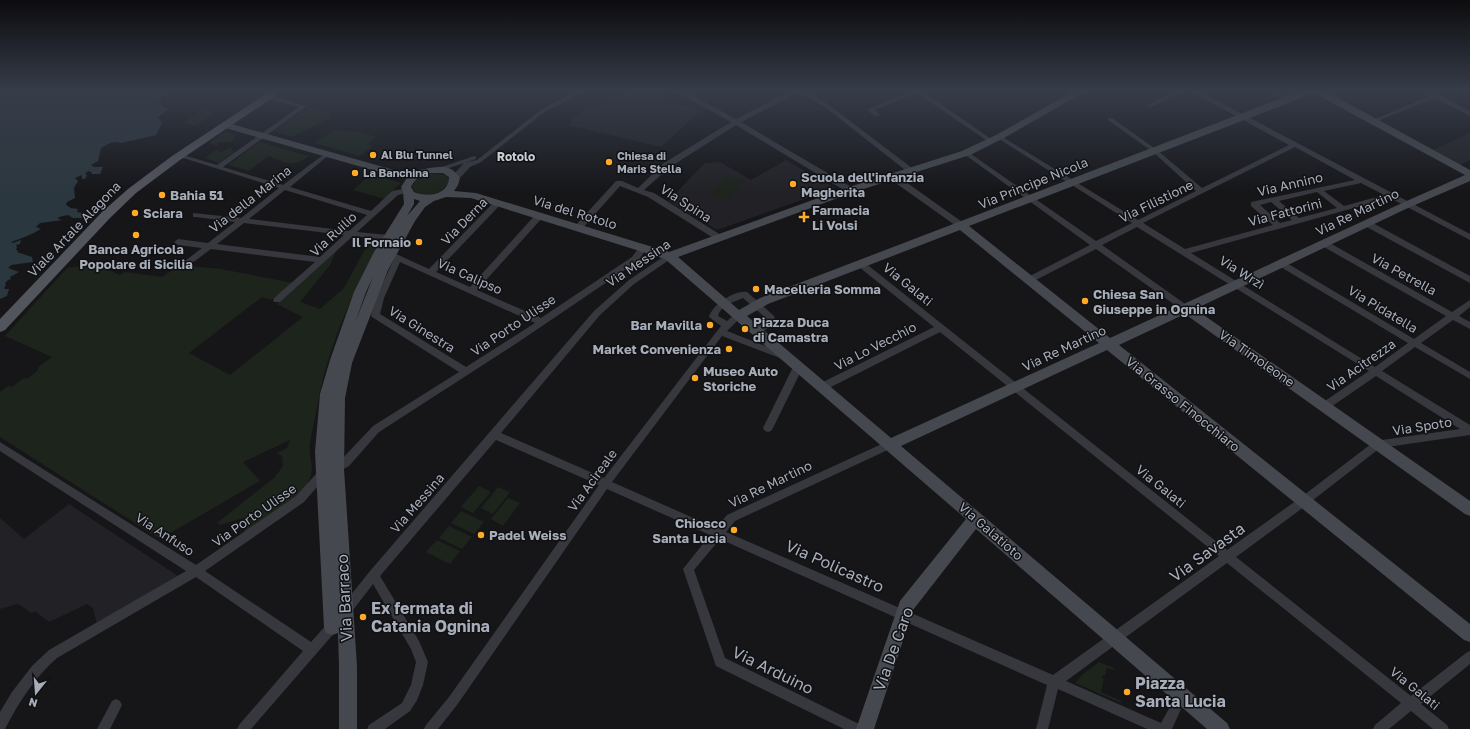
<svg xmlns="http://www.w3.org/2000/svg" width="1470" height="729" viewBox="0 0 1470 729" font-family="'Golos Text',sans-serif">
<rect width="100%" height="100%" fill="#161619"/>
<!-- built -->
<path fill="#222226" d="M630 90H663L665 92 659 100 695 108 697 109 695 111 699 112 661 147 568 125 573 120 571 119 585 110Z
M1470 133V160L1460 165 1433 150Z
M786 160 835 188 717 230 668 201 705 163 720 162 751 180Z
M69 504 116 535 178 576 97 624 93 608 87 604 49 622 35 611 32 613 18 604 0 609V518L24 539Z"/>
<!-- green -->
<path fill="#1c241c" d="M309 107 330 112V118L292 137 274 131Z
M204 109 215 113 195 126 183 123Z
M335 130 359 132 377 137 368 144 373 146 360 156 314 143Z
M225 132 236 135 231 142H218L217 146 209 143Z
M259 142 309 156C292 169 287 162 268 156L249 171 228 165Z
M230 147 234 152 219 163 205 158 217 149 220 153Z
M431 173 445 175 449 179C447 195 417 202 412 187 414 178 423 175 431 173Z
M371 174 401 183 384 199 353 190Z
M728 175 744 180 728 199 711 194Z
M370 240H382C355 288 331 339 320 392 317 409 313 426 310 443 308 460 317 468 307 484 297 501 262 521 245 533L243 518 220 525 217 523 275 477 283 466 282 456 277 453 287 448 290 440 243 462 260 481 160 539 0 437V392L8 386 12 387 22 379 29 378 38 370V367L52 357 5 336 67 268 95 264 120 275 124 272 162 277 182 264 188 266 221 269 293 283 271 300 262 297 189 353 230 375 303 317 277 304 336 251 330 265 300 302 320 309 344 288Z
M479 486 491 492 473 513 461 507Z
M498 487 510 492 493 514 481 508Z
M508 498 520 503 503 526 491 519Z
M461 511 484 522 474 534 451 523Z
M449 526 472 537 462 549 439 538Z
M437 540 460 551 450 564 426 552Z
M1099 662 1114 668V670L1107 668 1105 675H1103L1102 677 1104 679 1101 692 1121 701V703L1075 683 1083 674Z"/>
<!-- water -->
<path fill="#2b373e" d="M0 90 171 92 162 96 157 102H161L162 107 169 109 158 117 162 123 156 135 121 143C113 140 108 144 101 148L98 161 91 165 94 167H103L100 174H92L91 172 88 171 85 174 87 175 85 179H82V175L75 178 78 181 74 188 75 198 67 202 66 205 71 208 78 209 77 212 83 213 87 218H73L68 215 59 217 58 219 63 220 40 223 36 227 41 229C31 235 22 238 11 242L13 243 21 240 20 244 16 245 17 247 16 250H18L17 252 32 257 33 262 11 265 8 268 19 272 10 277 11 279 8 280 5 283 6 285 4 288 5 289H9L7 296 0 299Z"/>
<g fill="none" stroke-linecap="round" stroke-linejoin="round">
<!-- street -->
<path fill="#37383e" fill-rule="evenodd" d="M579 90H588L546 111 481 162 470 167 458 180H452V176L464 163 477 160 542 109Z
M673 90H682L736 119 792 90H806L829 105 916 171 912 173H909L825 107 799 92 741 122 853 188V192H847L736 125 670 167 644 190 654 193 721 235 722 237 721 239H715L648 197 620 186 581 230H575L574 228 575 226 616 181H622L638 188 664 163 731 122Z
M913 90H923L922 91 994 141 991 143 989 142 917 93 875 110 879 114V116H875L867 110Z
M1178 90H1187L1151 107 1146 106Z
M1188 90H1197L1470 234V240L1390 198 1191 253 1375 367 1408 343 1279 266 1278 264 1279 262H1285L1414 339 1446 316 1322 246 1321 244 1322 242H1328L1452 312 1470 300V307L1459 316 1470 322V329L1453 320 1421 343 1470 372V379L1415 347 1382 371 1470 425V435L1380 448 1308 504 1236 557 1411 696 1466 653 1470 651V664L1421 704 1447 725 1449 729H1433L1411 711 1389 729H1373L1375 725 1401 703 1227 563 1066 681 1161 723 1171 705 1175 703 1179 705 1181 709 1172 729H1147L1058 689 1048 729H1036L1047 685 720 539 694 570 725 658 861 725 863 729H844L716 666 683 569 710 535 607 489 457 705 438 729H424L426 725 449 697 599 485 496 440 380 576 419 641 428 662 423 685 417 700 410 711 385 729H367L369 725 402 703 411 685 416 662 411 649 373 584 350 614 346 615 342 614 340 610 342 606 370 571 594 311 629 280 669 253 672 254 673 256 672 258 634 284 600 315 501 433 604 478 721 326 709 317C712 305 735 289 747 292L774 316 775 318C773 326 761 335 753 333L752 331 753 329 767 319 743 298C734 302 721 305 718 316L727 321 735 314H741L742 316 727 331 786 354 787 356 786 358H780L722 336 612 482 716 528 727 515 886 442 889 441 892 442 894 445 892 448 735 521 726 532 1053 675 1219 556 940 332 825 390H819L817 387 819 384 934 327 859 267 858 265 859 263H865L1227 550 1300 498 1375 441 1460 429 1376 376 1328 409H1322L1320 406 1322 403 1369 371 1137 227 1102 245 1188 306 1189 308 1188 310H1182L1096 249 1032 282H1026L1025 280 1026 278 1090 245 964 154V152H968L1096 241 1132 223 996 137 999 135 1001 136 1138 220 1196 191 1153 152 1108 120V118H1112L1157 150 1202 188 1289 145ZM1295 147 1355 180 1251 202V206L1273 225 1185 249 1143 223ZM1361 183 1384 195 1344 206 1324 191ZM1317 192 1337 208 1299 218 1279 201ZM1271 202 1292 220 1280 223 1260 205Z
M1267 90H1275L1291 100 1286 101Z
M1420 90C1437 90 1455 104 1470 111V116L1435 98 1375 122 1373 123 1370 121 1430 96Z
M268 95 307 106 223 167 283 185 327 152 329 153V155L290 187 371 211 392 191 407 188 411 190 410 192 398 195 357 232 388 235 391 236 392 238 391 240 353 236 280 302H274L273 300 274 298 315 262 211 249 188 266 184 263 185 261 202 248 178 245 174 242 178 239 208 243 235 222 196 217H193V213L241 218 279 188 177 156 180 154 217 165 299 107 266 98V96ZM285 190 367 215 349 231 249 219ZM244 223 344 235 320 257 217 244Z
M474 156 476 157V159L437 172 433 170Z
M890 175H896L965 224V228H959L890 179Z
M495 201H501L502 203 436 272 470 287 537 213H543V217L477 290 541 318 632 257 640 246H646L647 248 638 261 514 345 379 432 349 466 323 480 304 502 205 571 311 642 328 623 332 621 336 623 338 627 336 631 251 729H237L239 725 303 651 196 577 57 658C34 678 19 702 5 729H0V712L12 692 32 666 49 650 186 571 0 451V442L196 565 296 496 316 474 341 460 373 426 459 372 372 317 371 315 376 298 394 259 389 256 390 254H396L429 269ZM400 262 535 323 466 367 380 314 384 298Z
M1363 221H1369L1470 276V283L1363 225Z
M798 364 801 365 803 367 773 428 771 431 768 432 765 431 763 428 793 367 795 365Z
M116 699 120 701 122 705 110 729H97L112 701Z"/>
<!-- secondary -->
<path fill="#45484e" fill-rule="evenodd" d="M1076 90H1088L1002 139 970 155 854 192 678 257 739 310 760 298 1303 90H1324L1470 170V181L1408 208 1195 309 1470 501V516L1465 514 1185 314 1119 345 1470 624V642L1464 640 1107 350 901 446 1227 723 1230 729H1207L976 529 913 610 874 729H856L900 601 966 519 665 259 471 198 446 197 434 201 425 207 415 221 388 270 352 363 345 398 344 469 357 666V729H339V666L338 633 332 635 326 633 324 627 315 452 320 394 330 360 354 292 374 252 404 204 403 191 401 187 408 176 390 175 222 127 220 125 222 123H228L394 170C402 170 409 170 417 170 434 169 448 160 460 178L458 185 454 191 476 193 669 252 846 188 962 151 996 135ZM1314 93 1465 175 1400 204 1110 338 969 226ZM430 173H443L449 177C449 195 427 198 414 192L411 187C414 179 422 175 430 173ZM414 199 420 201 407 216 414 204ZM960 230 1099 343 891 438 747 316 768 304ZM373 277 355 323 366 292Z"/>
<!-- primary -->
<path fill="#53555d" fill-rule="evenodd" d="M272 90H284L180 160 136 193 110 218 5 330 0 332V319L102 212 128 189 172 156Z"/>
</g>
<!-- sky -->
<linearGradient id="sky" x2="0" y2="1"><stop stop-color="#0c0c0e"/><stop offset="0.47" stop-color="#363c49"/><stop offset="1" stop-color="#363c49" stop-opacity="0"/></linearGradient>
<rect width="1470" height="192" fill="url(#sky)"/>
<!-- markers -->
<g fill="#ffab28" stroke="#111114" stroke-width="1.5">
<circle cx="373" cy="155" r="4"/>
<circle cx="609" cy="162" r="4"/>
<circle cx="355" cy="173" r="4"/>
<circle cx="793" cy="184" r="4"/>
<circle cx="162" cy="195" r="4"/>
<circle cx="135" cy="213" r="4"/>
<path d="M802 211h4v4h4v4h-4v4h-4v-4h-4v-4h4z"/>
<circle cx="136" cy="235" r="4"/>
<circle cx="419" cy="242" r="4"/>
<circle cx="756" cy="289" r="4"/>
<circle cx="1085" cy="301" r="4"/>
<circle cx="710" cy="325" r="4"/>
<circle cx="745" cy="329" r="4"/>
<circle cx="729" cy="349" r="4"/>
<circle cx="695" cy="378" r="4"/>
<circle cx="734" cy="530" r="4"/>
<circle cx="481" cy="535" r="4"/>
<circle cx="363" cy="617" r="4"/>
<circle cx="1127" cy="692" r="4"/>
</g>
<g text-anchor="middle" stroke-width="3" stroke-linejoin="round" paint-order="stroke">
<!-- far-poi labels -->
<g font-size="11" font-weight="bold" fill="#a7aeba" stroke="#111114" text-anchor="start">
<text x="381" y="159">Al Blu Tunnel</text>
<text x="617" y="160">Chiesa di<tspan x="617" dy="13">Maris Stella</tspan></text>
<text x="363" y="177">La Banchina</text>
</g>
<!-- far-neighbourhood labels -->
<g font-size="12" font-weight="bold" fill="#c8cdd5" stroke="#111114">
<text x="516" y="161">Rotolo</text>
</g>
<!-- poi labels -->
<g font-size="13" font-weight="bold" fill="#a7aeba" stroke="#111114" text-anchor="start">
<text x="801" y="182">Scuola dell'infanzia<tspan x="801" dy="15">Magherita</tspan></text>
<text x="170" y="200">Bahia 51</text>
<text x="812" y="215">Farmacia<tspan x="812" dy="15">Li Volsi</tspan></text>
<text x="143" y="218">Sciara</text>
<text x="411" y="247" text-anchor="end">Il Fornaio</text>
<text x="136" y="254" text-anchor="middle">Banca Agricola<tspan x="136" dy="15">Popolare di Sicilia</tspan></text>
<text x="764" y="294">Macelleria Somma</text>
<text x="1093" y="299">Chiesa San<tspan x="1093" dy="15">Giuseppe in Ognina</tspan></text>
<text x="753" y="327">Piazza Duca<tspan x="753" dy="15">di Camastra</tspan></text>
<text x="702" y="330" text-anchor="end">Bar Mavilla</text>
<text x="721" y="354" text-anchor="end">Market Convenienza</text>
<text x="703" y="376">Museo Auto<tspan x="703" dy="15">Storiche</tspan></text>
<text x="726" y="528" text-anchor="end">Chiosco<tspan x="726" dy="15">Santa Lucia</tspan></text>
<text x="489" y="540">Padel Weiss</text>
</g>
<!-- street labels -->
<g font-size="13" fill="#a7aeba" stroke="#111114">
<text transform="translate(1033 183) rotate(-22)" y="5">Via Principe Nicola</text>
<text transform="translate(1290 184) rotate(-13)" y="5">Via Annino</text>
<text transform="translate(250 199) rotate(-38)" y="5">Via della Marina</text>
<text transform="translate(1156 201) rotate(-26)" y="5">Via Filistione</text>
<text transform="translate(686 203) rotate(33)" y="5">Via Spina</text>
<text transform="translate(575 212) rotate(17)" y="5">Via del Rotolo</text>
<text transform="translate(1285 212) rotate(-15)" y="5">Via Fattorini</text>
<text transform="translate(1357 212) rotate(-26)" y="5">Via Re Martino</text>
<text transform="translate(464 221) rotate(-46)" y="5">Via Derna</text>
<text transform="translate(74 229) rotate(-46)" y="5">Viale Artale Alagona</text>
<text transform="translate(333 234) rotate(-43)" y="5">Via Ruilio</text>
<text transform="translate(638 263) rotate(-34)" y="5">Via Messina</text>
<text transform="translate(1242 272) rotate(32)" y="5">Via Wrzì</text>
<text transform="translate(1404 274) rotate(29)" y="5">Via Petrella</text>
<text transform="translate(470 276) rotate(24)" y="5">Via Calipso</text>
<text transform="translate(908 284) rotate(39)" y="5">Via Galati</text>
<text transform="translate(1383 309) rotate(31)" y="5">Via Pidatella</text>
<text transform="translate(513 325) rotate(-34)" y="5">Via Porto Ulisse</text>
<text transform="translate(422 329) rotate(32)" y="5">Via Ginestra</text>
<text transform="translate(875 346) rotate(-27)" y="5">Via Lo Vecchio</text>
<text transform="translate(1064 348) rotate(-25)" y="5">Via Re Martino</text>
<text transform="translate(1257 358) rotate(35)" y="5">Via Timoleone</text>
<text transform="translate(1361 365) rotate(-35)" y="5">Via Acitrezza</text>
<text transform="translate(1183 404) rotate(39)" y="5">Via Grasso Finocchiaro</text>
<text transform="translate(1422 426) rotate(-9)" y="5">Via Spoto</text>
<text transform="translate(592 480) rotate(-54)" y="5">Via Acireale</text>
<text transform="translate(770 484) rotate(-26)" y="5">Via Re Martino</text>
<text transform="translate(1161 486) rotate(39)" y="5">Via Galati</text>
<text transform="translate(417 503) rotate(-49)" y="5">Via Messina</text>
<text transform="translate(254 515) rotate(-35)" y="5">Via Porto Ulisse</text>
<text transform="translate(991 531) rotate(41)" y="5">Via Galatioto</text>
<text transform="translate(165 534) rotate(33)" y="5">Via Anfuso</text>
<text transform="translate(1415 688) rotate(39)" y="5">Via Galati</text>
</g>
<!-- near-street labels -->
<g font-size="16" fill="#a7aeba" stroke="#111114">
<text transform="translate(1207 552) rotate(-36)" y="6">Via Savasta</text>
<text transform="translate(835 566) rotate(24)" y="6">Via Policastro</text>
<text transform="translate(344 598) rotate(-93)" y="6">Via Barraco</text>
<text transform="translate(893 649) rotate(-70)" y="6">Via De Caro</text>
<text transform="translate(773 670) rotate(26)" y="6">Via Arduino</text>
</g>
<!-- near-poi labels -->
<g font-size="16" font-weight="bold" fill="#a7aeba" stroke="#111114" text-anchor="start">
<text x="371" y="614">Ex fermata di<tspan x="371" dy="18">Catania Ognina</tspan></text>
<text x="1135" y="689">Piazza<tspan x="1135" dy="18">Santa Lucia</tspan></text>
</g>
</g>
<!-- north arrow -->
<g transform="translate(36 693) rotate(197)" stroke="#111114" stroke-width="3" paint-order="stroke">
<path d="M0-3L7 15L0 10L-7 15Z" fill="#a7aeba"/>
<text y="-6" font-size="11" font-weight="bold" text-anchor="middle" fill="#a7aeba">N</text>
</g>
</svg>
